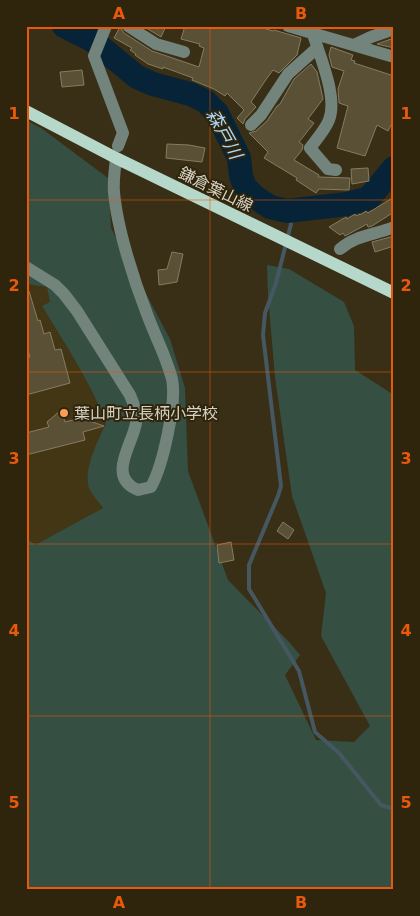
<svg xmlns="http://www.w3.org/2000/svg" width="420" height="916" viewBox="0 0 420 916" font-family="'DejaVu Sans','Noto Sans JP',sans-serif">
<rect width="100%" height="100%" fill="#382f16"/>
<!-- built -->
<path fill="#423615" d="M26 284 47 287 51 303 42 306 82 372 98 403 106 423 95 449 90 489 103 508 35 545 26 537Z"/>
<!-- green -->
<path fill="#364f43" d="M26 120 41 128 108 178 111 228 170 339 185 388 188 471 228 580 290 643 300 655 285 675 316 740 354 742 370 726 321 636 326 593 292 496 275 377 268 295 267 265 289 269 344 302 354 326 355 370 394 395V890H26V537L35 545 103 508C99 502 92 495 89 488 83 469 98 441 106 423 90 381 65 344 42 306L50 302 47 287 26 284Z"/>
<g fill="none" stroke-linecap="round" stroke-linejoin="round">
<!-- stream -->
<path stroke="#455861" stroke-width="4" d="M287 211 291 224 276 283 265 313 263 335 281 486 278 496 249 565V589L299 671 315 732 339 753 381 805 394 809
M394 818V821"/>
<!-- river -->
<path stroke="#062337" stroke-width="24" d="M64 26 92 40 137 77 153 84 190 94 205 101 217 113 239 158 241 176 245 187 255 197 270 207 287 211 347 204 369 198 394 168"/>
</g>
<!-- building -->
<path fill="#595036" stroke="#867c60" d="M143 26H166L161 37Z
M185 26H256L273 31 274 30 301 38 297 55 279 73 273 70 265 81 251 102 256 107 245 119 243 124 237 118 244 110 227 93 225 96 214 89 192 80 193 78 163 67V69L148 64 135 55 136 54 130 50 132 48 114 38 120 27 124 33 152 51 199 67 204 48 199 46 200 44 181 39Z
M394 38V48L377 44Z
M331 47 353 55 351 60 355 61 354 63 394 76V114L391 120 393 121 388 131 377 125 365 156 337 148 348 106 339 103 338 89 344 71 332 67 329 55Z
M311 64 317 72 323 99 308 119 314 123 299 142 303 145 302 150 294 160 319 175 318 177 350 178 349 190 319 189 316 193 296 180 297 178 264 158 268 152 249 133 256 131 267 121 277 106 280 104 294 79Z
M82 70 84 85 62 87 60 72Z
M167 144 189 145 205 148 202 162 166 158Z
M368 168 369 181 352 184 351 169Z
M394 197V212L372 226 368 227 367 224 345 236 343 233 340 235 329 227 346 217 347 219 355 214 356 216 360 214V215L366 211 368 213Z
M394 236V246L375 252 372 242Z
M172 252 183 254 177 282 159 285 158 270 167 269Z
M26 291H29L38 321 40 320 44 334 50 332 55 350 61 349 70 383 26 395V358L30 357 26 343Z
M61 410 65 422 84 417V419L104 426 83 432 85 440 26 455V433L49 427 47 422Z
M283 522 294 530 288 539 277 531Z
M231 542 234 560 219 563 217 545Z"/>
<g fill="none" stroke-linecap="round" stroke-linejoin="round">
<!-- minor -->
<path stroke="#73847d" stroke-width="12" d="M106 26 94 56 123 133 118 146
M128 26 156 44 184 52
M288 26 394 57
M313 34C320 57 338 97 329 120 325 130 316 140 310 148L328 169 336 170
M354 45 371 37 394 29
M251 125 261 115 288 74 317 48
M340 249C356 235 375 235 394 227
M26 267 55 285 64 294 77 311 130 395C134 404 137 413 136 423 133 444 106 477 138 490L151 487C163 465 177 402 172 379 166 356 155 336 147 314 134 281 117 228 114 192 113 181 115 169 116 158"/>
<!-- major -->
<path stroke="#b5d8ca" stroke-width="12" d="M26 111 116 158 394 293"/>
</g>
<!-- grid -->
<path fill="none" stroke="#e8590c" stroke-width="1" stroke-opacity="0.55" d="M210 26V890M26 200H394M26 372H394M26 544H394M26 716H394"/>
<!-- markers -->
<circle fill="#fd9c56" stroke="#2e250c" stroke-width="2" cx="64" cy="413" r="5"/>
<g text-anchor="middle" stroke-width="4" stroke-linejoin="round" paint-order="stroke">
<!-- street labels -->
<g font-size="16" fill="#d8d2c4" stroke="#2e250c">
<text transform="translate(216 189) rotate(26)" y="6">鎌倉葉山線</text>
</g>
<!-- poi labels -->
<g font-size="16" fill="#d8d2c4" stroke="#2e250c" text-anchor="start">
<text x="74" y="419">葉山町立長柄小学校</text>
</g>
<!-- water labels -->
<g font-size="18" font-style="italic" fill="#add7f8" stroke="#2e250c">
<text transform="translate(224 134) rotate(61)" y="6">森戸川</text>
</g>
</g>
<!-- border -->
<rect width="420" height="916" fill="none" stroke="#2e250c" stroke-width="55"/>
<rect x="28" y="28" width="364" height="860" fill="none" stroke="#e8590c" stroke-width="2"/>
<g font-size="16" text-anchor="middle" font-weight="bold" fill="#e8590c">
<text x="119" y="19">A</text>
<text x="301" y="19">B</text>
<text x="14" y="119">1</text>
<text x="406" y="119">1</text>
<text x="14" y="291">2</text>
<text x="406" y="291">2</text>
<text x="14" y="464">3</text>
<text x="406" y="464">3</text>
<text x="14" y="636">4</text>
<text x="406" y="636">4</text>
<text x="14" y="808">5</text>
<text x="406" y="808">5</text>
<text x="119" y="908">A</text>
<text x="301" y="908">B</text>
</g>
</svg>
